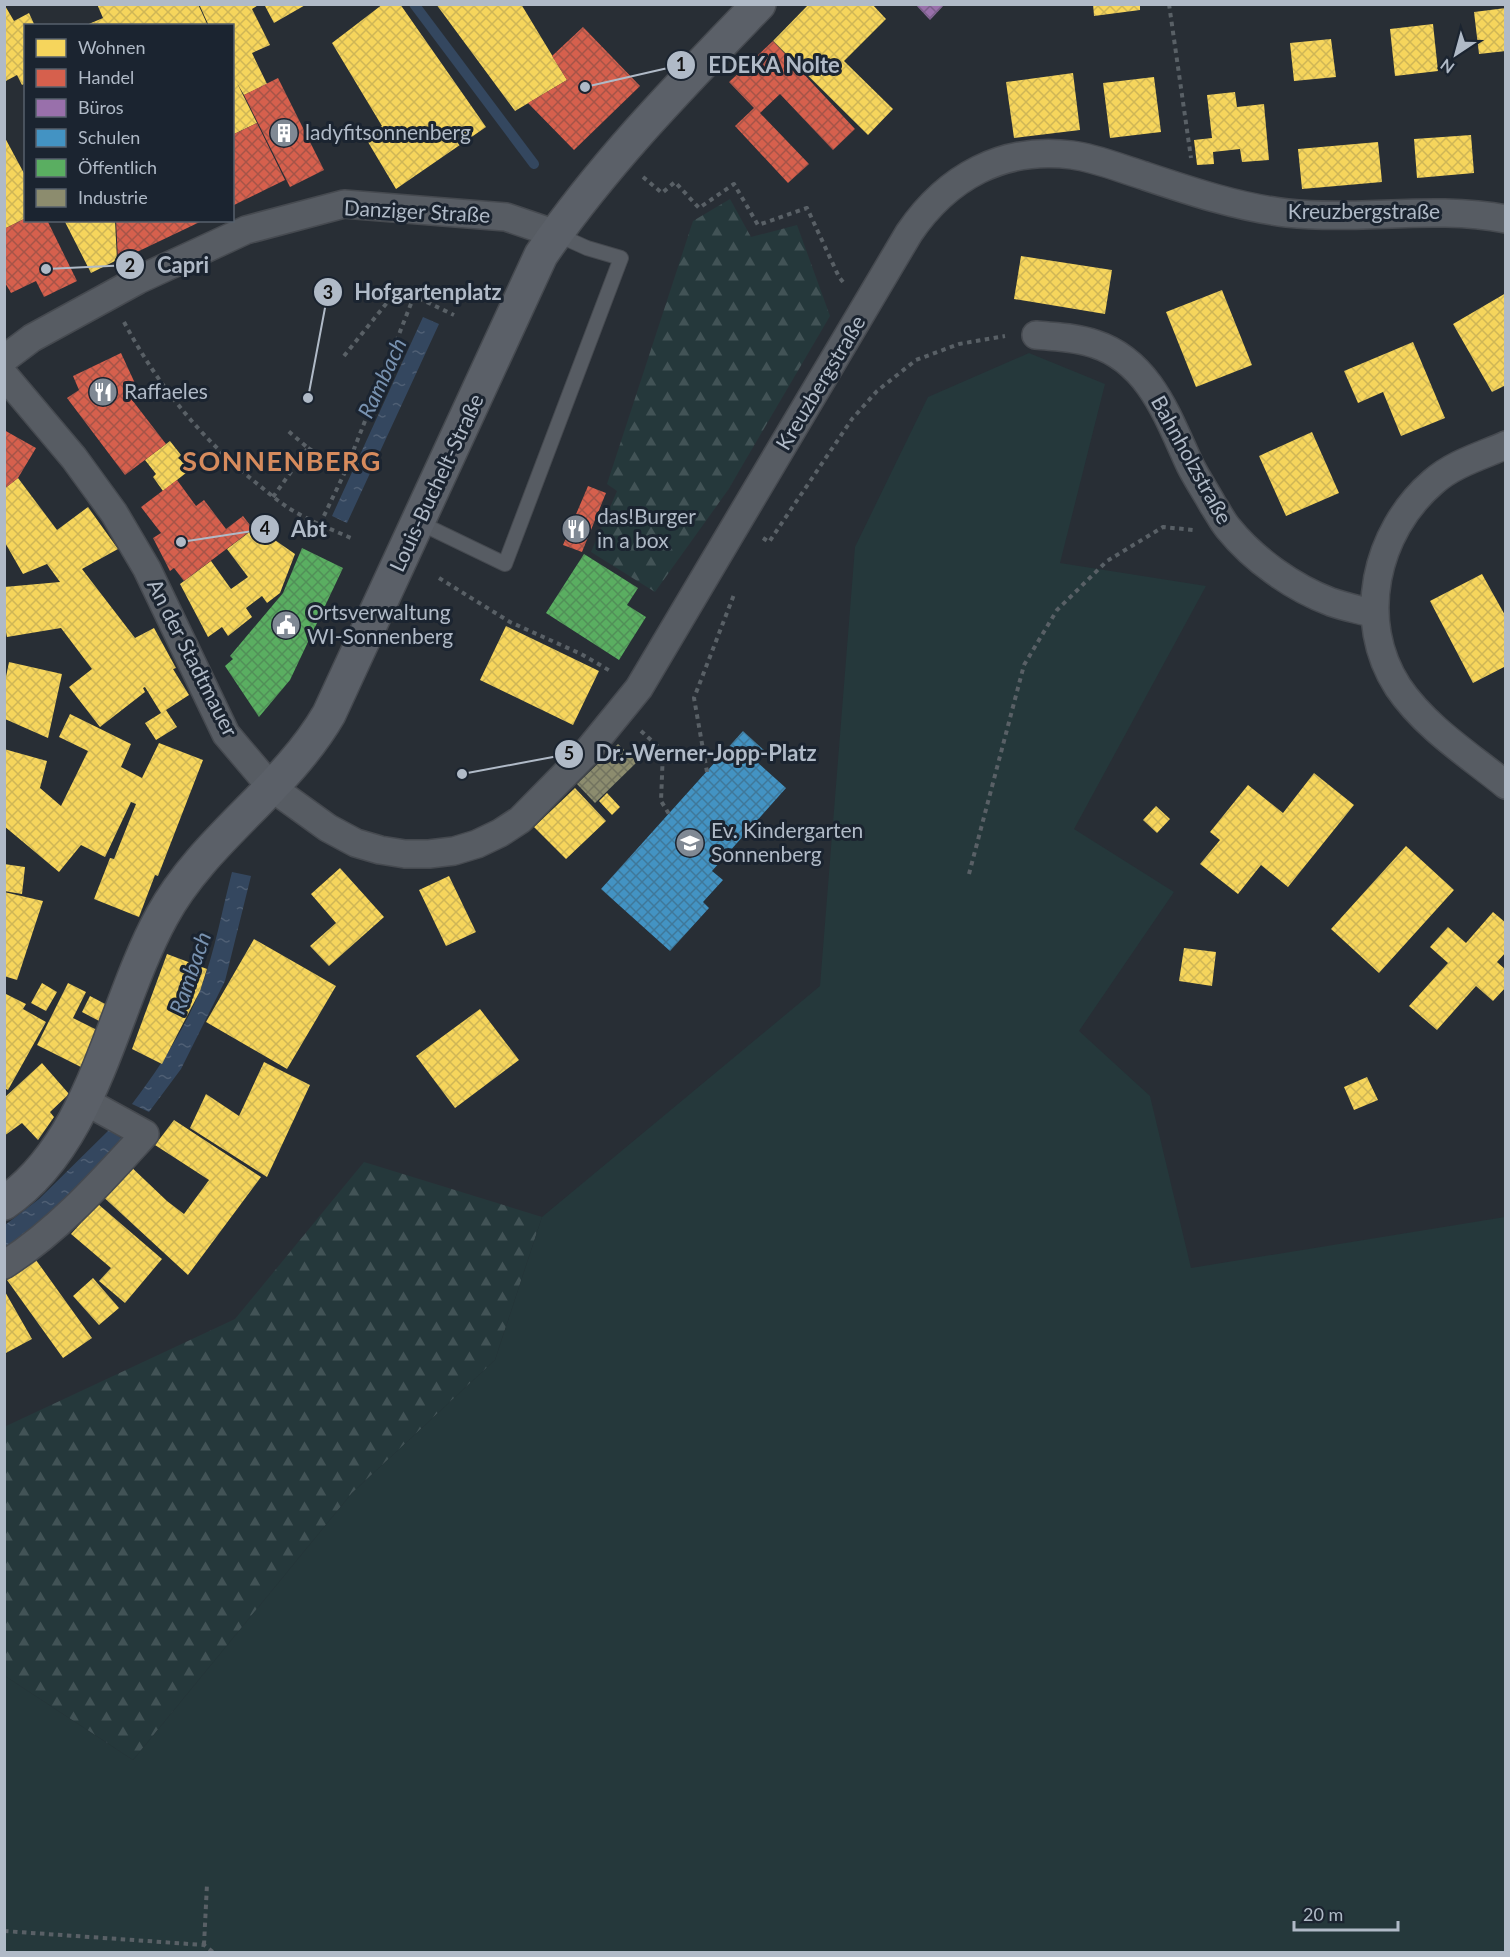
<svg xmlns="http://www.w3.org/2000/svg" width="1510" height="1957" viewBox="0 0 1510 1957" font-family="Lato,sans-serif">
<defs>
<pattern id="forest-firs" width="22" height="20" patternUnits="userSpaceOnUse" patternTransform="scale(1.5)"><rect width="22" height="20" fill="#25383b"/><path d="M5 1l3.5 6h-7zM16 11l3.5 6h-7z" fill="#425356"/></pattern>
<pattern id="water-ripples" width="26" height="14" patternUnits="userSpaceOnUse" patternTransform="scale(1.5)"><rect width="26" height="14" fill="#34475f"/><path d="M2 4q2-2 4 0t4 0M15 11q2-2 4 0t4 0" fill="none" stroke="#4f5f74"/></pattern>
<pattern id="homes-cross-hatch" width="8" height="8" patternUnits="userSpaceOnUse" patternTransform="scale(1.5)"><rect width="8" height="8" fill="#f6d55c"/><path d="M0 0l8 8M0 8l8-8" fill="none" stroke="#cfb656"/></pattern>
<pattern id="shops-cross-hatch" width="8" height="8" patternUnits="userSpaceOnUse" patternTransform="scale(1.5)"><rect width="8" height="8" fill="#d6604d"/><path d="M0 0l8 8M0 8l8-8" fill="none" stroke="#a65448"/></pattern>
<pattern id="offices-cross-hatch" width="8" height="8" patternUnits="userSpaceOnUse" patternTransform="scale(1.5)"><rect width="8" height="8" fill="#9970ab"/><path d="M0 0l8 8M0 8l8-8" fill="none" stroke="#7b5f8a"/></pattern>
<pattern id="schools-cross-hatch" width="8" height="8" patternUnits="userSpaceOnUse" patternTransform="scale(1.5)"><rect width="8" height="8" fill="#4393c3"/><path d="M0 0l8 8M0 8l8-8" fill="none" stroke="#3f789a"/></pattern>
<pattern id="public-cross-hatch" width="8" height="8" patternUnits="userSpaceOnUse" patternTransform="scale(1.5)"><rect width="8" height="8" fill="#5aae61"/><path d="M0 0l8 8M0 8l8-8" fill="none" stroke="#519058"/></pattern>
<pattern id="industry-cross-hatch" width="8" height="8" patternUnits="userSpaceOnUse" patternTransform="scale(1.5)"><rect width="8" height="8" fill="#8c8c6e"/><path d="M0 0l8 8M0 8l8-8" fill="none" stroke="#72735f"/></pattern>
</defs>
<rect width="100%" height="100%" fill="#282e35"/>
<!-- forest -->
<path fill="url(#forest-firs)" d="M730 199 751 237 797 225 830 316 728 490 655 592 591 552 617 491 607 484 693 221Z
M364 1162 542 1217 495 1360 352 1493 133 1760 5 1676 4 1427 235 1319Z"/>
<!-- garden -->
<path fill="#25383b" d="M1029 353 1105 384 1060 563 1206 586 1074 829 1174 892 1079 1031 1150 1096 1191 1268 1505 1217V1952H5V1676L133 1760 352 1493 495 1360 542 1217 820 986 855 547 928 397Z"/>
<!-- water -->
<path fill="url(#water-ripples)" d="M423 317 439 324 347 523 332 516Z
M232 872 251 876 225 981 181 1069 149 1112 132 1104C158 1070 185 1029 201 988 215 951 222 910 232 872Z
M110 1129 128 1144 56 1212 5 1251V1225L39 1199Z"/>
<!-- homes -->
<path fill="url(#homes-cross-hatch)" d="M4 4 14 21 29 13 35 26H26V83L22 85 17 75 4 82Z
M97 4H198L208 26H84L103 18Z
M199 4H260L252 9 270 45 252 53 267 84 244 95 237 83 257 123 232 135V26H209Z
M264 4H307L274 23Z
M383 4H400L486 127 396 189 365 137 382 126 332 43Z
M436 4H521L567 80 515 111Z
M809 4H872L886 19 844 61 893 109 868 135 773 41Z
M1093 4H1140V10L1094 16Z
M1506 8V51L1479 54 1474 12Z
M1433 24 1438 71 1395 76 1390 29Z
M1331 39 1336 77 1294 81 1290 43Z
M1073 73 1080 130 1014 138 1006 82Z
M1154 77 1161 132 1110 138 1103 83Z
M1235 92 1237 107 1264 104 1269 160 1242 162 1240 149 1213 152 1214 164 1197 165 1194 140 1212 138 1207 95Z
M1471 135 1474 173 1417 178 1414 139Z
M4 136 26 177V218L4 229Z
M1378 142 1382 182 1302 189 1298 149Z
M64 220H115L117 260 91 273Z
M1021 256 1112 270 1105 314 1014 299Z
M1222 290 1252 365 1196 387 1166 312Z
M1506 293V385L1492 392 1453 324Z
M1413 342 1445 418 1401 436 1383 392 1358 403 1344 371Z
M1312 432 1339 493 1286 516 1259 456Z
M170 441 181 455 178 458 191 469 163 491 153 477 156 474 145 460Z
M18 478 57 530 88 507 118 549 82 569 135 638 154 628 176 668 173 669 189 695 166 710 177 727 156 740 145 723 161 713 145 687 143 688 145 692 100 727 69 687 92 669 61 628 7 637 4 621V587L60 582 47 564 23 574 4 541V489Z
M256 527 295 554 280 593 267 603 262 596 246 608 252 617 228 636 222 627 208 637 180 584 211 561 231 589 248 577 227 549Z
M1482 574 1506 617V666L1473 683 1430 601Z
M506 626 599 671 573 725 480 680Z
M9 662 62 674 48 738 5 719V682Z
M70 714 131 744 121 767 142 778 159 743 203 760 158 876 155 875 139 917 94 899 110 858 114 859 136 804 131 802 105 857 81 845 59 872 4 826V749L47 761 40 788 61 806 88 751 59 737Z
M1314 773 1354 805 1288 887 1261 865 1238 894 1200 864 1220 840 1210 832 1248 785 1283 813Z
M575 788 606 821 566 859 534 827Z
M607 793 620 807 612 815 599 801Z
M1156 806 1170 819 1157 833 1143 820Z
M1406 846 1454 890 1379 973 1331 929Z
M4 864 25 867 22 894 4 891Z
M340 868 384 917 329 966 310 946 336 923 311 894Z
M449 876 476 932 446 946 419 890Z
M4 892 43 901 17 980 4 976Z
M1493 912 1506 923V952L1497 962 1506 970V987L1493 1001 1476 986 1437 1030 1409 1006 1448 963 1430 947 1448 927 1466 943Z
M254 939 336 986 287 1069 206 1022Z
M1184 948 1216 952 1212 986 1179 981Z
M167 954 207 969 200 991 162 1064 132 1049Z
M42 983 57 992 46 1011 31 1003Z
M68 983 86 992 73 1018 99 1031 81 1067 37 1045Z
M4 993 26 1004 23 1009 46 1022 8 1090 4 1088Z
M90 996 109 1006 101 1022 82 1012Z
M480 1009 519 1060 455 1108 416 1056Z
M264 1062 310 1085 267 1177 190 1128 206 1094 239 1116Z
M42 1063 69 1094 50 1112 54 1117 38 1140 22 1123 4 1136V1098Z
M1367 1077 1378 1100 1354 1110 1344 1087Z
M174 1120 261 1177 188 1275 98 1192 127 1163 167 1201 184 1214 209 1180 155 1145Z
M98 1204 162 1259 125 1303 99 1281 111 1268 71 1234Z
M36 1260 92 1338 63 1358 7 1280Z
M93 1278 119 1308 99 1325 73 1296Z
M4 1290 32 1339 4 1354Z"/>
<!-- shops -->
<path fill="url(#shops-cross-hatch)" d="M583 27 640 86 574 150 528 103 567 80 552 56Z
M773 41 855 129 833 150 780 94 760 113 809 164 788 183 735 126 754 108 729 82Z
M278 78 324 170 290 187 244 95Z
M257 123 285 180 232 206V135Z
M26 218V220H47L77 281 44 297 36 281 11 293 4 281V229Z
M116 220H204L118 261Z
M121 353 139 392 129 396 166 444 125 475 67 398 79 390 73 376Z
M4 430 36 448 18 478 4 489Z
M177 480 196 506 204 500 226 529 243 516 253 529 184 581 174 568 170 571 153 538 161 533 141 507Z
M588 486 606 493 582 552 563 545Z"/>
<!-- offices -->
<path fill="url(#offices-cross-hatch)" d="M915 4H945L930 20Z"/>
<!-- schools -->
<path fill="url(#schools-cross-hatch)" d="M743 731 766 752 757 762 786 788 712 871 723 880 703 902 709 908 670 951 601 889Z"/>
<!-- public -->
<path fill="url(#public-cross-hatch)" d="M302 548 343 568 290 680 259 717 225 666 233 659 230 656 283 593Z
M584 554 638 588 627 605 646 617 619 660 546 613Z"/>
<!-- industry -->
<path fill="url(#industry-cross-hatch)" d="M618 744 637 762 595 803 577 784Z"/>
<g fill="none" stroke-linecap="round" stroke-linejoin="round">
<!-- stream -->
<path stroke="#34475f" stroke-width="10" d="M414 4 534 164"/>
<!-- lane casing -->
<g stroke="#464a50" stroke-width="16">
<path id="lane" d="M418 522 505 564 621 258 587 248 556 234"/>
</g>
<!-- street casing -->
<g stroke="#464a50" stroke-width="30">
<path id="street" d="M1036 335C1055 337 1076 337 1095 344 1150 362 1168 418 1190 465 1197 479 1206 492 1213 505 1218 512 1222 521 1228 528 1254 560 1292 587 1331 602 1345 607 1361 610 1375 614
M4 359 32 338 138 280 246 230 344 204 506 217 556 234
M4 375 74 458 114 513 147 569 226 734 271 787 328 828 356 843 380 850 405 854H429L454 851 477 844 500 833 520 820 586 753 639 688 909 233C947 177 1003 146 1072 155 1096 158 1119 168 1142 175 1190 191 1237 207 1287 213 1360 221 1433 205 1506 219
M1506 445C1481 456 1453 464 1433 482 1375 532 1355 621 1398 687 1425 727 1469 755 1506 785
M4 1265C58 1231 102 1181 145 1134L85 1101"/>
</g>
<!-- secondary casing -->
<g stroke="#464a50" stroke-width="36">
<path id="secondary" d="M4 1203C94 1142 112 1007 162 916 204 839 285 790 329 714L541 255C604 163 682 84 759 4"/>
</g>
<!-- path -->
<path stroke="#596066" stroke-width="4" stroke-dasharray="4.5 4.5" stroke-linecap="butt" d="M1169 4 1191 158
M643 177 662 193 675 182 699 208 734 184 758 225 807 208 839 277 843 282
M124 322C158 386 203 441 260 486 272 496 284 506 297 513 314 523 333 530 351 538
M344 356 398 289 414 296
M308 448 345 472
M273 497 308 448 287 430
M320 524 345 472 414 296 454 315
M763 538 769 542 852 419 877 391 916 360 959 344 1005 336
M439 578 510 622 581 654 612 672
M641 731 663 751 661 801 669 814
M707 772 694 698 735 592
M969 874 1024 665 1057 610 1107 561 1163 527 1193 530
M4 1931 204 1945 213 1952
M204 1945 207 1884"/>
<!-- lane -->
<use href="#lane" stroke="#575c63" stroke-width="14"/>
<!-- street -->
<use href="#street" stroke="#575c63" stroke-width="27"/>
<!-- secondary -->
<use href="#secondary" stroke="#5b6068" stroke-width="33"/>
</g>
<!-- icons -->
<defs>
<g id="building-disc" transform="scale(1.5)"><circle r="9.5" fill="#808994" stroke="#1b2430"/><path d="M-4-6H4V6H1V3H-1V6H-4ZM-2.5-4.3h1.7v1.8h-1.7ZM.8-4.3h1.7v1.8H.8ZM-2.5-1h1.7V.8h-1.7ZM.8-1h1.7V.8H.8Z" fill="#fff"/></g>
<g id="restaurant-disc" transform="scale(1.5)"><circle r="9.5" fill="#808994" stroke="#1b2430"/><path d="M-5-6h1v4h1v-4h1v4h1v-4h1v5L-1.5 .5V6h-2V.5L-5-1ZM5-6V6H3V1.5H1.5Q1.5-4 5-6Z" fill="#fff"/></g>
<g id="civic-disc" transform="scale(1.5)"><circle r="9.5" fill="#808994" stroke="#1b2430"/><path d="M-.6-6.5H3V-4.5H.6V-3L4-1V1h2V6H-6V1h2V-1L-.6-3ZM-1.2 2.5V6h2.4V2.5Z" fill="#fff"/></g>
<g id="school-disc" transform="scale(1.5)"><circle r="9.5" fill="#808994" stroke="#1b2430"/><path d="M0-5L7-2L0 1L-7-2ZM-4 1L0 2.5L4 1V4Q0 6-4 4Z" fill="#fff"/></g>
</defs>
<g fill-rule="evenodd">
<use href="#building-disc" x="284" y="133"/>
<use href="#restaurant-disc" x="103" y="392"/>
<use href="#restaurant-disc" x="576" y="529"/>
<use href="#civic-disc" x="286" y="625"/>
<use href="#school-disc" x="690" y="843"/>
</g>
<g text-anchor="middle" stroke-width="6" stroke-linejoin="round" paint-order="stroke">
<!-- poi labels -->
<g font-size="21" fill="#b0bac7" stroke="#1b2430" text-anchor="start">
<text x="305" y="140">ladyfitsonnenberg</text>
<text x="124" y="399">Raffaeles</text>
<text x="597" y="524">das!Burger<tspan x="597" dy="24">in a box</tspan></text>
<text x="307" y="620">Ortsverwaltung<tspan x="307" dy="24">WI-Sonnenberg</tspan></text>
<text x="711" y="838">Ev. Kindergarten<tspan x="711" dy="24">Sonnenberg</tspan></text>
</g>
<!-- street labels -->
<g font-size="21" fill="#b0bac7" stroke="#1b2430">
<text transform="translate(417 212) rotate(3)" y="7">Danziger Straße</text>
<text x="1364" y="219">Kreuzbergstraße</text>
<text transform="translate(821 383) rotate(-59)" y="7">Kreuzbergstraße</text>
<text transform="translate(1191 460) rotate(61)" y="7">Bahnholzstraße</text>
<text transform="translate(437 483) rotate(-65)" y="7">Louis-Buchelt-Straße</text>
<text transform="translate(192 658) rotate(63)" y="7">An der Stadtmauer</text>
</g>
<!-- water labels -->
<g font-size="22" font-style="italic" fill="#7892b0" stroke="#1b2430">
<text transform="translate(382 378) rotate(-65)" y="8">Rambach</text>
<text transform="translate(190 973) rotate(-71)" y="8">Rambach</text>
</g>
<!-- district labels -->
<g font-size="27" font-weight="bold" letter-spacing="1.5" fill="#d68b5d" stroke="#1b2430">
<text x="282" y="471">SONNENBERG</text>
</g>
</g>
<!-- callouts -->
<path fill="none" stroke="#b0bac7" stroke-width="2" d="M585 87L681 65M46 269L130 265M308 398L328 292M181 542L265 529M462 774L569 754"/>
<g fill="#b0bac7" stroke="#1b2430" stroke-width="2">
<circle cx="585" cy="87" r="6"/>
<circle cx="46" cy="269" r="6"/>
<circle cx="308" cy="398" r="6"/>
<circle cx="181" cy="542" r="6"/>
<circle cx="462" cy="774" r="6"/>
<circle cx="681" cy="65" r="15"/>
<circle cx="130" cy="265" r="15"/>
<circle cx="328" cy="292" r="15"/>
<circle cx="265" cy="529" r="15"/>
<circle cx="569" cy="754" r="15"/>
</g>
<g font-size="18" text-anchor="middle" font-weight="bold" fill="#111">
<text x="681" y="71">1</text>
<text x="130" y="272">2</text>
<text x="328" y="299">3</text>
<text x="265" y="535">4</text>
<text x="569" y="760">5</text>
</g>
<g font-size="22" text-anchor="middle" font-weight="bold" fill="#b0bac7" stroke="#1b2430" stroke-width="6" stroke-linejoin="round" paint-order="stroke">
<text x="774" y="73">EDEKA Nolte</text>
<text x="183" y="273">Capri</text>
<text x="428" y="300">Hofgartenplatz</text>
<text x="309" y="537">Abt</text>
<text x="706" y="761">Dr.-Werner-Jopp-Platz</text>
</g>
<!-- border -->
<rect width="1510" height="1957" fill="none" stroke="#b0bac7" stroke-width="12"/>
<!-- legend -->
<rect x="24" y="24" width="210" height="198" fill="#1b2430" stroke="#57606c" stroke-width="1.5"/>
<rect x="36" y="39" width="30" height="18" fill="#f6d55c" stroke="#57606c" stroke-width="1.5"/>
<text x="78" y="54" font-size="18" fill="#b0bac7">Wohnen</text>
<rect x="36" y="69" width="30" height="18" fill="#d6604d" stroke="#57606c" stroke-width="1.5"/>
<text x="78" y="84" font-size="18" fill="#b0bac7">Handel</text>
<rect x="36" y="99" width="30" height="18" fill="#9970ab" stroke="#57606c" stroke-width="1.5"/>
<text x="78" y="114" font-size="18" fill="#b0bac7">Büros</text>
<rect x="36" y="129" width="30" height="18" fill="#4393c3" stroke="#57606c" stroke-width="1.5"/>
<text x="78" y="144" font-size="18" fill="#b0bac7">Schulen</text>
<rect x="36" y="159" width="30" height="18" fill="#5aae61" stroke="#57606c" stroke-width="1.5"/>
<text x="78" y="174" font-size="18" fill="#b0bac7">Öffentlich</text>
<rect x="36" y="189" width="30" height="18" fill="#8c8c6e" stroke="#57606c" stroke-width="1.5"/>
<text x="78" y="204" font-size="18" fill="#b0bac7">Industrie</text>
<!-- north arrow -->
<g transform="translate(1456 54) rotate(216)" stroke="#1b2430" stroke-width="4.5" paint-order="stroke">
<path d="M0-4.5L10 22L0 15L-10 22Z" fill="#b0bac7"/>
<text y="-9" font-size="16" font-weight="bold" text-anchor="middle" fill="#b0bac7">N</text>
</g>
<!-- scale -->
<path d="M1294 1921v9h104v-9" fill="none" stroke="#b0bac7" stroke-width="3"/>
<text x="1303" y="1921" font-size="18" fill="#b0bac7" stroke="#1b2430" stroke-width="4.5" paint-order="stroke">20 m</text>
</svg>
